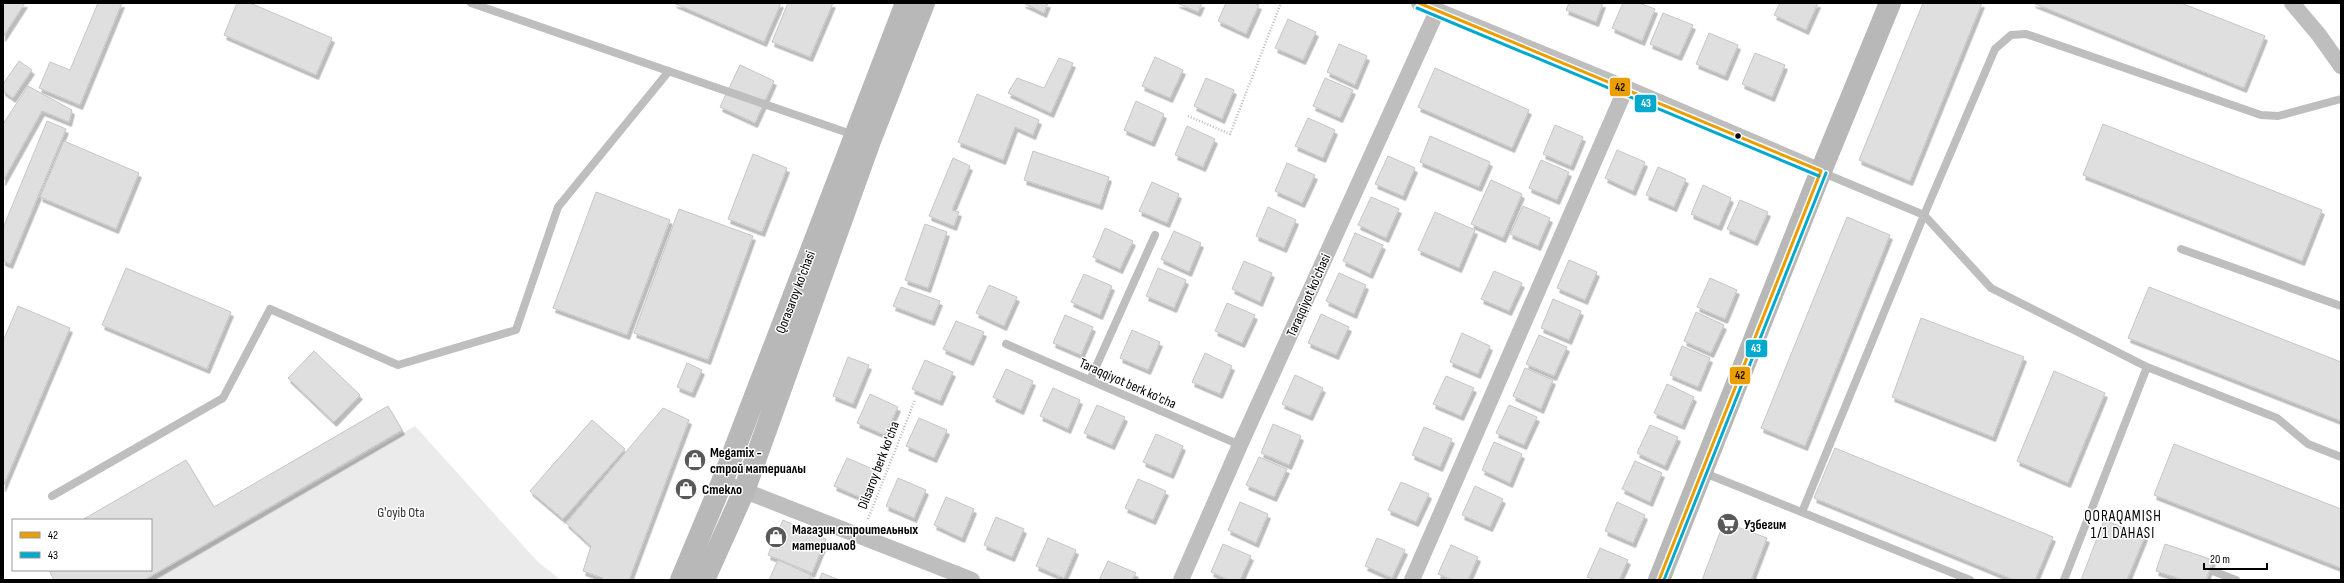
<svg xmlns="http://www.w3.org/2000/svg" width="2344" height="583" viewBox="0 0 2344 583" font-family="'Sofia Sans Condensed',sans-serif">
<defs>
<filter id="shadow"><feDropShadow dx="2.5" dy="4.5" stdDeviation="0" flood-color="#0004"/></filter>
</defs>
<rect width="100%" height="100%" fill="#fff"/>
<!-- green -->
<path fill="#ebebeb" d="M415 426 537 561 561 580H146Z"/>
<!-- building -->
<path fill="#dfdfdf" stroke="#c6c6c6" filter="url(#shadow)" d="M3 3H25L3 37Z
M98 3H122L80 105 39 88 50 62 70 70Z
M237 3H250L332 38 316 75 224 35Z
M674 3H781L764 42Z
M788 3H833L810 57 772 42Z
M1023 3H1048L1044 13Z
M1177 3H1202L1198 12Z
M1226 3H1253L1259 5 1246 34 1218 21Z
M1569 3H1603L1596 22 1566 10Z
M1623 3H1639L1655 9 1642 41 1612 28Z
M1780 3H1818L1806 30 1774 15Z
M1923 3H1982L1910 181 1859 160Z
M2033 3H2181L2265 36 2244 88Z
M1663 13 1693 25 1679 56 1650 44Z
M1288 19 1316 32 1303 60 1275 48Z
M1709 33 1738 45 1725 76 1696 64Z
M1339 44 1367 56 1355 85 1327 72Z
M1755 53 1785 65 1772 97 1742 84Z
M1155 57 1183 70 1170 98 1142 86Z
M1059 58 1073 63 1051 113 1008 93 1017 78 1044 88Z
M19 61 32 70 13 98 3 91V84Z
M740 65 774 81 755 123 720 107Z
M1435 68 1529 110 1512 148 1418 107Z
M1206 78 1234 90 1222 119 1194 106Z
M1325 78 1353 90 1340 118 1313 106Z
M28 86 72 110 69 122 42 111 3 181V124Z
M977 94 1039 120 1033 135 1015 127 1003 160 958 142Z
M1136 101 1164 114 1152 142 1124 130Z
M1308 118 1335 130 1323 158 1295 146Z
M47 121 66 129 10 264 3 261V228Z
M2103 124 2322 210 2302 261 2083 175Z
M1555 125 1583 137 1571 166 1543 154Z
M1187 126 1215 139 1203 167 1175 155Z
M1430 136 1490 162 1479 187 1420 162Z
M64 141 139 173 116 229 40 197Z
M1617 150 1645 162 1633 191 1605 178Z
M1033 151 1109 177 1100 205 1024 180Z
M753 154 787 168 762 232 728 219Z
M1388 156 1415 168 1403 196 1375 184Z
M953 158 970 166 952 210 959 212 954 226 929 216Z
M1541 160 1569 172 1557 200 1529 188Z
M1287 163 1315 175 1302 203 1275 191Z
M1658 167 1686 179 1674 207 1646 195Z
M1491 180 1522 194 1503 238 1471 224Z
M1152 182 1179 194 1167 223 1139 211Z
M1703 185 1731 198 1719 226 1691 214Z
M596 192 670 220 627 335 553 308Z
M1371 197 1399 209 1386 238 1358 225Z
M1740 200 1768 212 1755 241 1727 229Z
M1523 206 1550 218 1538 246 1510 234Z
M1268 207 1296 220 1284 248 1256 236Z
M679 209 753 236 708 360 634 333Z
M1435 212 1475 230 1459 268 1418 250Z
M1847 217 1890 235 1805 446 1761 428Z
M925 224 947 232 928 288 905 280Z
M1105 228 1133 241 1120 269 1093 257Z
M1174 231 1201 243 1189 272 1161 259Z
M1355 233 1383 245 1370 274 1343 261Z
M1569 260 1597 272 1585 300 1557 288Z
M1244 261 1272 273 1260 302 1232 289Z
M126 268 231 312 207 369 102 325Z
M1158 268 1186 280 1174 308 1146 296Z
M1494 271 1522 283 1509 311 1481 299Z
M1339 273 1366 285 1354 314 1326 301Z
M1084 274 1112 286 1100 315 1071 302Z
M1710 278 1737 290 1725 319 1697 307Z
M989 285 1017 297 1004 326 976 313Z
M901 287 940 301 932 321 893 306Z
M2149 287 2341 362V421L2128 338Z
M1553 299 1581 311 1569 340 1541 328Z
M1227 303 1255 315 1242 343 1215 331Z
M18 306 70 328 3 487V341Z
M1696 312 1724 325 1711 353 1684 341Z
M1321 314 1349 327 1336 355 1308 343Z
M1065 315 1093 327 1081 355 1053 343Z
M1921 318 2024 357 1993 437 1892 397Z
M956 321 984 332 971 361 943 349Z
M1132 330 1160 342 1148 370 1120 358Z
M1462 333 1490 346 1478 374 1450 362Z
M1539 335 1567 347 1554 376 1526 364Z
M1682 346 1710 358 1698 387 1670 375Z
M314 351 360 395 334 422 288 378Z
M1205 353 1232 366 1220 394 1192 382Z
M848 357 869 365 853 404 833 396Z
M925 360 953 372 940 401 912 389Z
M687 363 702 370 692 393 677 387Z
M1525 368 1553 380 1541 409 1513 396Z
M1006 369 1033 381 1021 410 993 397Z
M2054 371 2105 393 2068 483 2017 461Z
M1295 375 1323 388 1310 416 1282 404Z
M1446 376 1474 388 1461 416 1433 404Z
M1667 384 1694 397 1682 425 1654 413Z
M1053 388 1080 400 1068 429 1040 416Z
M870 394 898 407 885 435 857 423Z
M1097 405 1125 417 1112 445 1084 433Z
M1509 405 1537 417 1524 445 1496 433Z
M388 406 402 430 144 580H54L49 570H151V520H82L186 460 214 507Z
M663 408 689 420 629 580H602L603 578 583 571 591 546 566 523Z
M919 418 947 430 934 458 906 446Z
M592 420 625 449 563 519 530 491Z
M1273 424 1301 436 1289 465 1261 453Z
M1650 425 1678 437 1665 466 1637 453Z
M1424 427 1452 439 1440 467 1412 455Z
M1156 434 1183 446 1171 474 1143 462Z
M1494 442 1522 454 1510 483 1482 470Z
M2174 444 2341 509V568L2154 495Z
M1835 448 2053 537 2035 580H2014L1814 498Z
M1259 457 1287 469 1274 497 1246 485Z
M847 458 875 470 862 498 834 486Z
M1635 461 1662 473 1650 502 1622 489Z
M898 478 926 490 914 518 886 506Z
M1138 479 1166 491 1153 520 1125 508Z
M1401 482 1429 494 1416 522 1388 510Z
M1475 486 1503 499 1490 527 1462 515Z
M946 497 974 509 962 538 934 525Z
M1240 502 1268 514 1256 543 1228 530Z
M1617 502 1645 515 1633 543 1605 531Z
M996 517 1024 529 1012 557 984 545Z
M783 520 826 539 812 573 768 555Z
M2104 520 2145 536 2127 580H2081Z
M1724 522 1767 538 1751 580H1702Z
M1048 538 1076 550 1064 578 1036 566Z
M1377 538 1405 550 1392 578 1365 566Z
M1223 544 1251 556 1240 580H1229L1211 572Z
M2165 544 2213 560 2206 580H2183L2156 571Z
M1451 545 1478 557 1468 580H1453L1438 574Z
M1600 548 1628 560 1619 580H1595L1587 577Z
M778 560 811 575 809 580H769Z
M1108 561 1136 573 1132 580H1099Z
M822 573 839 580H819Z"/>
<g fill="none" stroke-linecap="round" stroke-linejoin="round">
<!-- path -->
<path stroke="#b9b9b9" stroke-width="2.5" stroke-dasharray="1 2" stroke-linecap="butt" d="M1188 116 1230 134 1281 3
M868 519 915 400"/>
<!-- lane -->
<path stroke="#bebebe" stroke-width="8" d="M471 3 854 135
M1821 172 1924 215 1995 49 2011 35 2026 34 2261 115 2278 116 2341 99
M2181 249 2341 306
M1006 344 1240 445
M1090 380 1155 235
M1702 472 1970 580
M52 496 223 398 270 309 398 365 516 330 558 207 669 71
M1802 512 1924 215 1991 288 2147 367 2277 418 2308 444 2341 457
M2215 572 2236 580
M2064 580 2147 367"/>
<!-- street -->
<path stroke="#bebebe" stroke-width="16" d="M1419 3 1626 88 1821 171
M2292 3 2319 35 2341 66
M722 482 972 580
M1181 580 1240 445 1437 11
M1412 580 1626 88"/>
<!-- secondary -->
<path stroke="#b8b8b8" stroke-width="22" d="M681 580 722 482 906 3
M704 580 744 491 870 141 924 3
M1659 580 1821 171 1890 3"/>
<!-- bus-1 casing -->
<g stroke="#fff" stroke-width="6">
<path id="bus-1" d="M1419 3 1821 171
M1659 580 1821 171"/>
</g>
<!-- bus-2 casing -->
<g stroke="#fff" stroke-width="6">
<path id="bus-2" d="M1417 8 1819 176
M1664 580 1826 173"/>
</g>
<!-- bus-1 -->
<use href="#bus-1" stroke="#eb9e00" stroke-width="3"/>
<!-- bus-2 -->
<use href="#bus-2" stroke="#00a9ce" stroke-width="3"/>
</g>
<!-- icons -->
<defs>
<g id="shop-disc" transform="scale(1.15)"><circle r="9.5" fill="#595959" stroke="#fff"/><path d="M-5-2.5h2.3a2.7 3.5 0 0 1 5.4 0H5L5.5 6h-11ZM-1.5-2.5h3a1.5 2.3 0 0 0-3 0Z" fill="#fff"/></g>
<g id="supermarket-disc" transform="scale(1.15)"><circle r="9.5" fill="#595959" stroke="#fff"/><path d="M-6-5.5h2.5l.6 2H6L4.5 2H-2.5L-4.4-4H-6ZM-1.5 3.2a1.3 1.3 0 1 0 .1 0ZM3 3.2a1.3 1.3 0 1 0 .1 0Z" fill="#fff"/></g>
</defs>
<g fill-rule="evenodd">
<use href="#shop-disc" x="695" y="460"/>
<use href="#shop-disc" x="686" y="489"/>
<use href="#supermarket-disc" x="1728" y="524"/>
<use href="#shop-disc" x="776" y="537"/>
</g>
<!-- markers -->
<circle fill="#000" stroke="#fff" stroke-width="1.5" cx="1738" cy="136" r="3.5"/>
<g text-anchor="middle" stroke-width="3" stroke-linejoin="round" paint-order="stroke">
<!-- street labels -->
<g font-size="14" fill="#000" stroke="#fff">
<text transform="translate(795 292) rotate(-69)" y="5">Qorasaroy ko'chasi</text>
<text transform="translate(1308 295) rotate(-66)" y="5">Taraqqiyot ko'chasi</text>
<text transform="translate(1128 383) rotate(24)" y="5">Taraqqiyot berk ko'cha</text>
<text transform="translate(878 465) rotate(-69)" y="5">Dilsaroy berk ko'cha</text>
</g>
<!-- poi labels -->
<g font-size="14" font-weight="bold" fill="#000" stroke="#fff" text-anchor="start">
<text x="710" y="457">Megamix -<tspan x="710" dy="16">строй материалы</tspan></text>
<text x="702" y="494">Стекло</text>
<text x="1744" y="529">Узбегим</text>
<text x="792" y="534">Магазин строительных<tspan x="792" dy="16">материалов</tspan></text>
</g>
<!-- park labels -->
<g font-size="14" fill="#323232" stroke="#fff">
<text x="401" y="517">G'oyib Ota</text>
</g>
<!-- neighbourhood labels -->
<g font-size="15" letter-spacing="1" fill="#000" stroke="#fff">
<text x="2123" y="521">QORAQAMISH<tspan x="2123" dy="17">1/1 DAHASI</tspan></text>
</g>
</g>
<g stroke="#fff" stroke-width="1.5">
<rect x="1609" y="77" width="22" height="20" rx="4" fill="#eb9e00"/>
<rect x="1634" y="94" width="23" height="19" rx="4" fill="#00a9ce"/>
<rect x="1745" y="339" width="23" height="19" rx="4" fill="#00a9ce"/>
<rect x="1729" y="366" width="22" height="19" rx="4" fill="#eb9e00"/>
</g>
<g font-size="11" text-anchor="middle" font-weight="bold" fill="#fff">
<text x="1646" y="107">43</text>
<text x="1756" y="352">43</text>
</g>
<g font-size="11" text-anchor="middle" font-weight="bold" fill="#111">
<text x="1620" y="91">42</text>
<text x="1740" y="379">42</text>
</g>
<!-- border -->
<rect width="2344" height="583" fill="none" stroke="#000000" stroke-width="8"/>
<!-- legend -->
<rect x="12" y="519" width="140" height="52" fill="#ffffff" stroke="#999999"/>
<rect x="20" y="532" width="20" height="6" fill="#eb9e00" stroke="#999999"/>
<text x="48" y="539" font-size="12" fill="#000000">42</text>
<rect x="20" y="552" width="20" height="6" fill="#00a9ce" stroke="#999999"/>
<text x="48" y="559" font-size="12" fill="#000000">43</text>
<!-- scale -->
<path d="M2204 563v6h63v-6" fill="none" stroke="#000000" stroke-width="2"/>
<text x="2210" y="563" font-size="12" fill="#000000" stroke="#ffffff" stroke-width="3" paint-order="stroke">20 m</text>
</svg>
